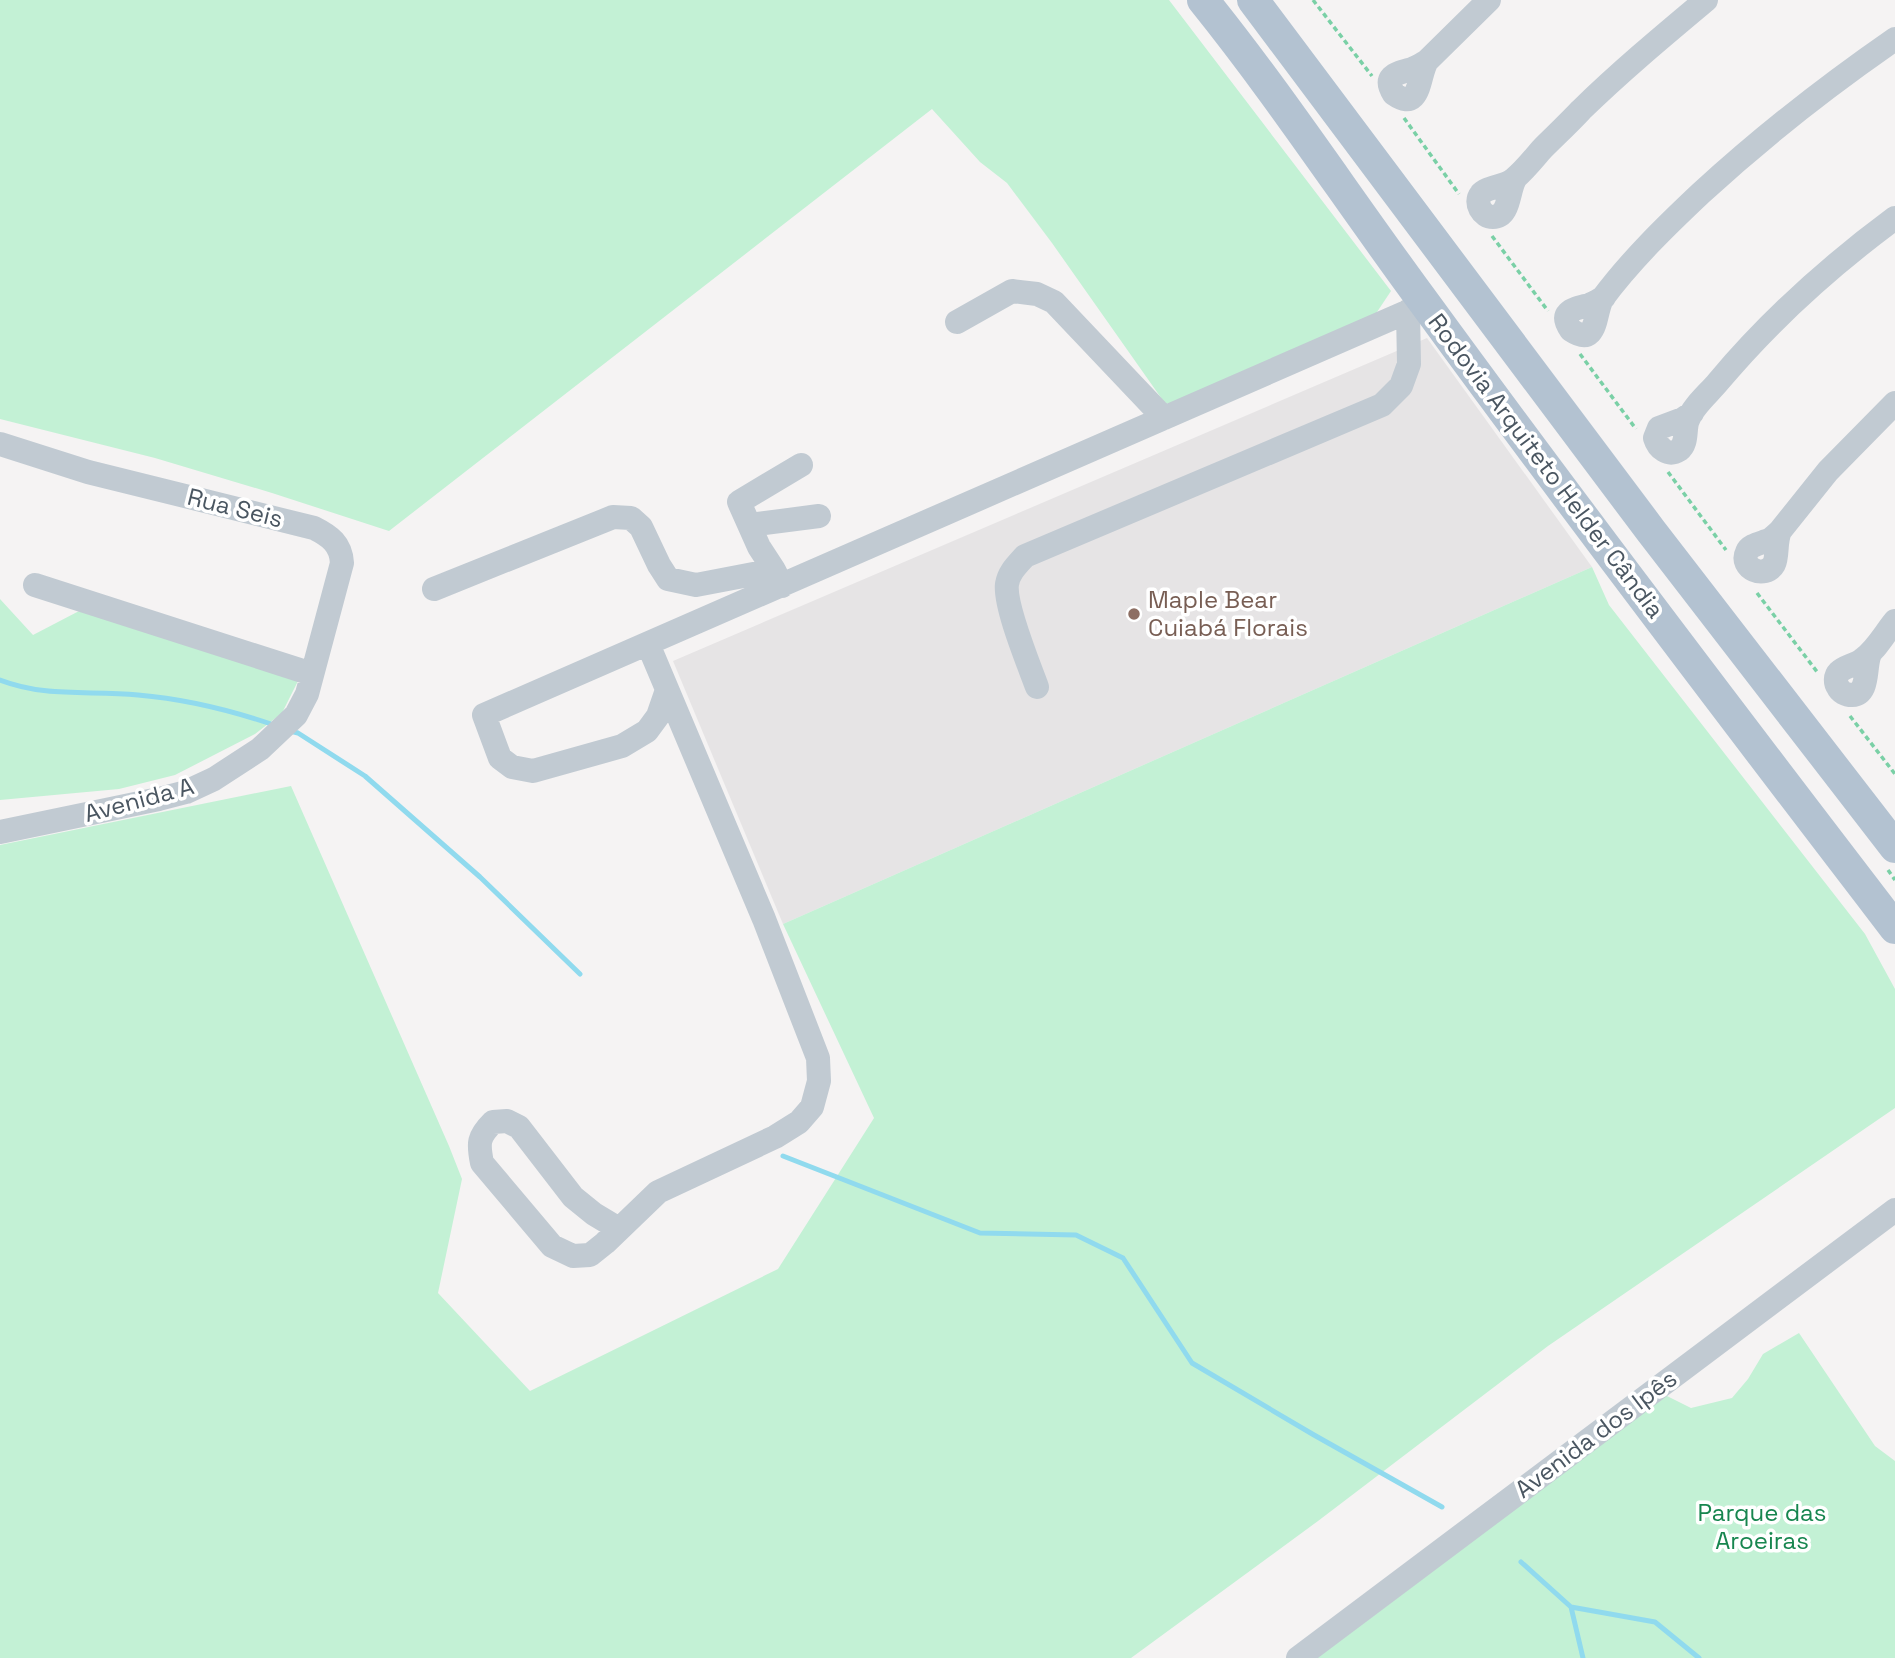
<svg xmlns="http://www.w3.org/2000/svg" width="1895" height="1658" viewBox="0 0 1895 1658" font-family="'Space Grotesk',sans-serif">
<rect width="100%" height="100%" fill="#f5f3f3"/>
<!-- education -->
<path fill="#e6e4e5" d="M1427 338 1592 567 783 924 673 661Z"/>
<!-- green -->
<path fill="#c3f1d5" d="M0 0H1169L1391 291 1375 315 1173 406 1164 402 1052 243 1007 183 980 162 932 109 389 531 272 493 155 458 0 419Z
M1592 567 1609 605 1865 934 1895 989V1108L1548 1346 1318 1521 1131 1658H0V845L291 786 449 1146 462 1179 438 1293 530 1391 778 1269 874 1118 783 924Z
M0 599 33 635 81 610 298 681 282 713 255 734 175 775 119 789 0 800Z
M1799 1333 1875 1446 1895 1461V1658H1314L1665 1395 1691 1408 1732 1398 1748 1379 1763 1354Z"/>
<g fill="none" stroke-linecap="round" stroke-linejoin="round">
<!-- stream -->
<path stroke="#90daee" stroke-width="5" d="M0 680C47 698 90 690 138 695 185 699 230 710 274 725
M290 731 298 733 365 776 480 877 580 974
M783 1156 980 1233 1076 1235 1123 1258 1192 1363 1314 1435 1442 1507
M1521 1562 1571 1607 1655 1622 1699 1658
M1571 1607 1583 1658"/>
<!-- path -->
<path stroke="#7ad0a6" stroke-width="3.5" stroke-dasharray="5 3.5" stroke-linecap="butt" d="M1313 0 1372 76
M1404 118 1459 194
M1492 236 1548 311
M1580 354 1636 429
M1668 472 1726 550
M1757 593 1818 673
M1850 716 1895 774
M1888 870 1895 880"/>
<!-- minor -->
<path stroke="#c1cad2" stroke-width="24" d="M1427 61C1418 75 1421 113 1394 94 1382 75 1398 73 1412 69 1418 67 1422 64 1427 61L1489 0
M1515 179C1508 190 1510 217 1493 217 1482 217 1474 203 1481 194 1486 187 1505 187 1514 179 1525 170 1534 158 1543 148 1556 135 1569 123 1581 110 1621 71 1663 36 1706 0
M1604 297C1599 300 1595 303 1589 305 1574 309 1558 311 1571 330 1598 348 1594 313 1602 299 1631 260 1666 226 1701 193 1762 137 1827 86 1895 39
M957 322 1012 291 1037 294 1054 302 1164 418
M1692 413 1683 419 1659 428 1655 438C1658 448 1668 457 1679 450 1688 443 1684 429 1688 420 1693 406 1709 393 1718 382 1770 320 1830 266 1895 218
M0 444 88 472 314 528C330 536 341 544 342 563L307 694 296 715 260 749 214 779 186 792 159 799 0 832
M750 525 819 516
M1780 531C1775 542 1778 556 1774 564 1765 580 1739 568 1747 552 1750 544 1764 543 1771 539 1773 537 1778 533 1780 531L1828 471 1895 403
M774 570 759 547 739 502 801 465
M35 585 312 674
M434 589 613 517 631 518 641 527 659 565 668 579 696 585 774 570 782 586
M1870 654C1864 666 1870 694 1852 695 1846 695 1840 692 1838 687 1835 683 1835 676 1839 672 1845 666 1856 665 1863 659 1876 650 1885 633 1895 621
M1037 687C1029 665 1004 605 1007 584 1009 572 1017 565 1025 556L1382 405 1401 386 1409 364 1408 311
M667 690 658 716 647 731 622 746 533 771 512 767 500 758 484 715 1425 304
M619 1229 594 1214 573 1197 519 1127 507 1121 493 1122C478 1137 478 1143 482 1163L552 1246 573 1256 590 1255 605 1243 658 1192 775 1137 799 1122 812 1107 819 1081 818 1058 764 919 648 644
M1298 1658 1895 1210"/>
<!-- major -->
<path stroke="#b3c2d1" stroke-width="32" d="M1203 0C1282 98 1351 204 1426 305 1579 515 1737 722 1895 928
M1253 0 1651 531 1895 847"/>
</g>
<!-- markers -->
<circle fill="#8d6e63" stroke="#fff" stroke-width="2.5" cx="1134" cy="614" r="7"/>
<g text-anchor="middle" stroke-width="7" stroke-linejoin="round" paint-order="stroke">
<!-- street labels -->
<g font-size="24" fill="#4a5661" stroke="#fff">
<text transform="translate(1546 466) rotate(53)" y="8">Rodovia Arquiteto Helder Cândia</text>
<text transform="translate(235 508) rotate(14)" y="8">Rua Seis</text>
<text transform="translate(139 800) rotate(-15)" y="8">Avenida A</text>
<text transform="translate(1596 1434) rotate(-37)" y="8">Avenida dos Ipês</text>
</g>
<!-- education labels -->
<g font-size="24" fill="#785e54" stroke="#fff" text-anchor="start">
<text x="1148" y="608">Maple Bear<tspan x="1148" dy="28">Cuiabá Florais</tspan></text>
</g>
<!-- park labels -->
<g font-size="24" fill="#17864f" stroke="#fff">
<text x="1762" y="1521">Parque das<tspan x="1762" dy="28">Aroeiras</tspan></text>
</g>
</g>
</svg>
